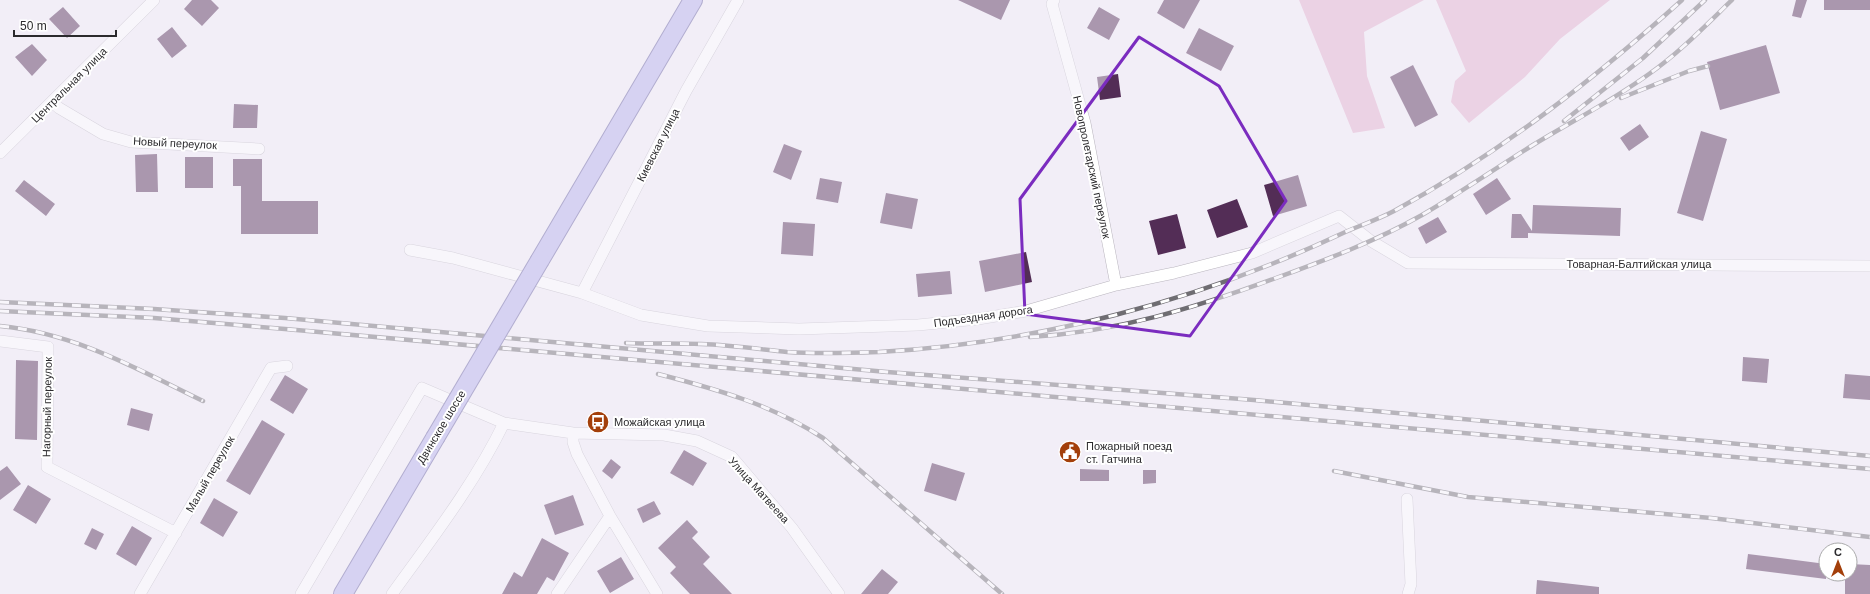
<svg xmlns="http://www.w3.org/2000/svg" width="1870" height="594" viewBox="0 0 1870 594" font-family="Helvetica,sans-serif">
<rect width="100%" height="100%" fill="#f2eef7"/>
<!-- green -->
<path fill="#e3afcc" d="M1299 0H1424L1364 32 1367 76 1385 128 1353 133Z
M1436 0H1610L1560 39 1525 77 1469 123 1451 102 1455 81 1466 71Z"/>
<!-- building -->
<path fill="#532d56" d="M192 0H211L219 8 202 26 184 9Z
M958 0H1010L1001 20Z
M1164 0H1200L1184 29 1157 13Z
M1796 0H1807L1801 18 1792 16Z
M1824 0H1870V10H1824Z
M63 7 80 26 67 38 49 19Z
M1099 7 1120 19 1109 40 1087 28Z
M172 27 187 46 172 58 157 39Z
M1199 28 1234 46 1221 71 1186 53Z
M32 44 47 60 32 76 15 57Z
M1766 45 1780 93 1720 110 1707 62Z
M1413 65 1438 115 1415 127 1390 77Z
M1118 74 1121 97 1100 100 1097 77Z
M234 104 258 105 257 128H233Z
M1640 124 1649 137 1629 151 1620 138Z
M1701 131 1727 139 1703 221 1677 213Z
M784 144 802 151 791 180 773 172Z
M157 154 158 192H136L135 155Z
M185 157H213V188H185Z
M233 159H262V201H318V234H241V186H233Z
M1298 175 1307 206 1273 216 1264 185Z
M820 178 842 182 838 203 816 199Z
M1497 178 1511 199 1486 215 1473 194Z
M24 180 55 204 46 216 15 191Z
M886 193 918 199 912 229 880 223Z
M1237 199 1248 227 1217 238 1207 210Z
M1533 205 1621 208 1620 236 1528 233V238H1511L1512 214H1521L1532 231Z
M1177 214 1186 248 1158 255 1149 221Z
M1438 217 1447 232 1426 244 1418 228Z
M783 222 815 224 813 256 781 254Z
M1026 252 1032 282 985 292 979 261Z
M950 271 952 294 918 297 916 274Z
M1743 357 1769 359 1767 383 1742 381Z
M16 360 38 361 37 440 15 439Z
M1845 374 1870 376V400L1843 398Z
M285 375 308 389 293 414 270 400Z
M131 408 153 414 149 431 127 425Z
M262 420 285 434 250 495 226 481Z
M684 450 707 463 693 486 670 473Z
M611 459 621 467 612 479 602 471Z
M932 463 965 473 956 501 924 491Z
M7 466 21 484 0 500V471Z
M1080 469 1109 470V481H1080Z
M1143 470H1156V483L1143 484Z
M28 485 51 499 36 524 13 510Z
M573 495 584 525 555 535 544 505Z
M214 498 238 512 223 537 200 523Z
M654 501 661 514 643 523 637 509Z
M687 520 698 532 692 538 710 557 703 564 732 594H690L670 573 676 567 658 548Z
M132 526 152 538 136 566 116 554Z
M92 528 104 534 96 550 84 544Z
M542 538 569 553 554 581 547 577 537 594H502L514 572 522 577Z
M1748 554 1826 564V579L1746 569Z
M621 557 634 579 610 593 597 571Z
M1850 564 1870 565V594H1845V574H1850Z
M882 569 898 582 888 594H861Z
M1537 580 1599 587V594H1536Z"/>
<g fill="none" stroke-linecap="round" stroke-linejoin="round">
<!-- street casing -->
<g stroke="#bab6bf" stroke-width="12">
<path id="street" d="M1054 0 1052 4 1085 123 1116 285
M52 102 59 108 103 134 131 142 259 149
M0 153 154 0
M410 250 453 258 582 293 641 315 708 326 799 329 918 325 978 319 1026 311 1116 285 1174 273 1252 253 1339 216 1371 241 1408 263 1870 266
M582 293 686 91 738 0
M0 341 48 347 47 467 176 533
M573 433V442L577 454 610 516 657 594
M1407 499 1411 584 1408 594
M140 594 271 368 287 366
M301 594 422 388 504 423 573 433 664 435 697 441 732 457 792 528 839 594
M392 594C431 540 475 483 504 423
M557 594 610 516"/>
</g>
<!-- primary casing -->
<g stroke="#645e9f" stroke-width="20">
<path id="primary" d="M540 260 693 0
M343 594 435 438"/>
</g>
<!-- street -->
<use href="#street" stroke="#fff" stroke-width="11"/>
<!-- primary -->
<use href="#primary" stroke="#b4afeb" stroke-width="18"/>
<!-- rail casing -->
<g stroke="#6f6d72" stroke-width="4.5">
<path id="rail" d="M1621 98 1689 71 1708 66
M1564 121 1643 58 1705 0
M0 302 154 309 285 318 887 372 1254 400 1870 456
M0 311 154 318 285 329 1870 469
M0 326C75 333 137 369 203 401
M1030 337C1117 332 1195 308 1276 278 1326 260 1376 241 1422 215 1460 193 1496 168 1533 145 1572 121 1612 101 1649 74 1679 53 1705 26 1732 0
M626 343C651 344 676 343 701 344 730 345 758 349 787 352 817 354 849 353 879 352 1038 343 1198 301 1341 234 1358 226 1377 220 1394 211 1499 154 1593 80 1682 0
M658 374C716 389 773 405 823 438L1002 594
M1334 471 1468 497 1711 518 1870 537"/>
</g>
<!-- rail -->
<use href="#rail" stroke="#fff" stroke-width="3" stroke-dasharray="9" stroke-linecap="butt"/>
<!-- primary-bridge casing -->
<g stroke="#645e9f" stroke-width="20" stroke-linecap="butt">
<path id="primary-bridge" d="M435 438 540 260"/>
</g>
<!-- primary-bridge -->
<use href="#primary-bridge" stroke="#b4afeb" stroke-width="18"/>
</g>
<!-- marked area -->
<path d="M0 0H1870V594H0ZM1139 37 1219 86 1286 201 1190 336 1025 314 1020 199Z" fill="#f2eef7" fill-opacity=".55" fill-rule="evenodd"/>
<path fill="none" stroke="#7b2cbf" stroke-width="3" stroke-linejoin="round" d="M1139 37 1219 86 1286 201 1190 336 1025 314 1020 199Z"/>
<!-- icons -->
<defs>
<g id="bus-disc" transform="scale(1.15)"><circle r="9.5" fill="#a33f0a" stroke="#fff"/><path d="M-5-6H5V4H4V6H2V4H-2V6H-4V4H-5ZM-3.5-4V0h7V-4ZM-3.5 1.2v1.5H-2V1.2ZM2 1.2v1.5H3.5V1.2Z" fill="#fff"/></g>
<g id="civic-disc" transform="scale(1.15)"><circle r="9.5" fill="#a33f0a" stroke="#fff"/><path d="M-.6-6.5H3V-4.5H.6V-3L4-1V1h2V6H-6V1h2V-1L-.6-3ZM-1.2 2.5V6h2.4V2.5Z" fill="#fff"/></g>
</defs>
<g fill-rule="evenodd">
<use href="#bus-disc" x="598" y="422"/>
<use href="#civic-disc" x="1070" y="452"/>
</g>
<g text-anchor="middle" stroke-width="4" stroke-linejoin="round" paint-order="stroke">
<!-- street labels -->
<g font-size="11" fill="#2b2a2d" stroke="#fff">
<text transform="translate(69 85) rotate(-45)" y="4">Центральная улица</text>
<text transform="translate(175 143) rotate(3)" y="4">Новый переулок</text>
<text transform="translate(658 145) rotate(-63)" y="4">Киевская улица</text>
<text transform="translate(1092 167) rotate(78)" y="4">Новопролетарский переулок</text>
<text x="1639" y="268">Товарная-Балтийская улица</text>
<text transform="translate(983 316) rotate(-8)" y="4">Подъездная дорога</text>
<text transform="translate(47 407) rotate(-89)" y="4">Нагорный переулок</text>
<text transform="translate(441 427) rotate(-59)" y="4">Двинское шоссе</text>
<text transform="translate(210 474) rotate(-60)" y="4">Малый переулок</text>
<text transform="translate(759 490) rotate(48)" y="4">Улица Матвеева</text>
</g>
<!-- poi labels -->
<g font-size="11" fill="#2b2a2d" stroke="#fff" text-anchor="start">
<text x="614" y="426">Можайская улица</text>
<text x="1086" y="450">Пожарный поезд<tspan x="1086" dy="13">ст. Гатчина</tspan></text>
</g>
</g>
<!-- north arrow -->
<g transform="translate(1838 562)"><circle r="19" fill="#ffffff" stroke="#aaaaab"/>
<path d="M0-3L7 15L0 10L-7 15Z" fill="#a33f0a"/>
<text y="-6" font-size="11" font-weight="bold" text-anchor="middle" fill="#2b2a2d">С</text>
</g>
<!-- scale -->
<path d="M14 30v6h102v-6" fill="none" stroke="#2b2a2d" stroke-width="2"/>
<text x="20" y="30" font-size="12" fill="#2b2a2d" stroke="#ffffff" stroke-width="3" paint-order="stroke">50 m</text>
</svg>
